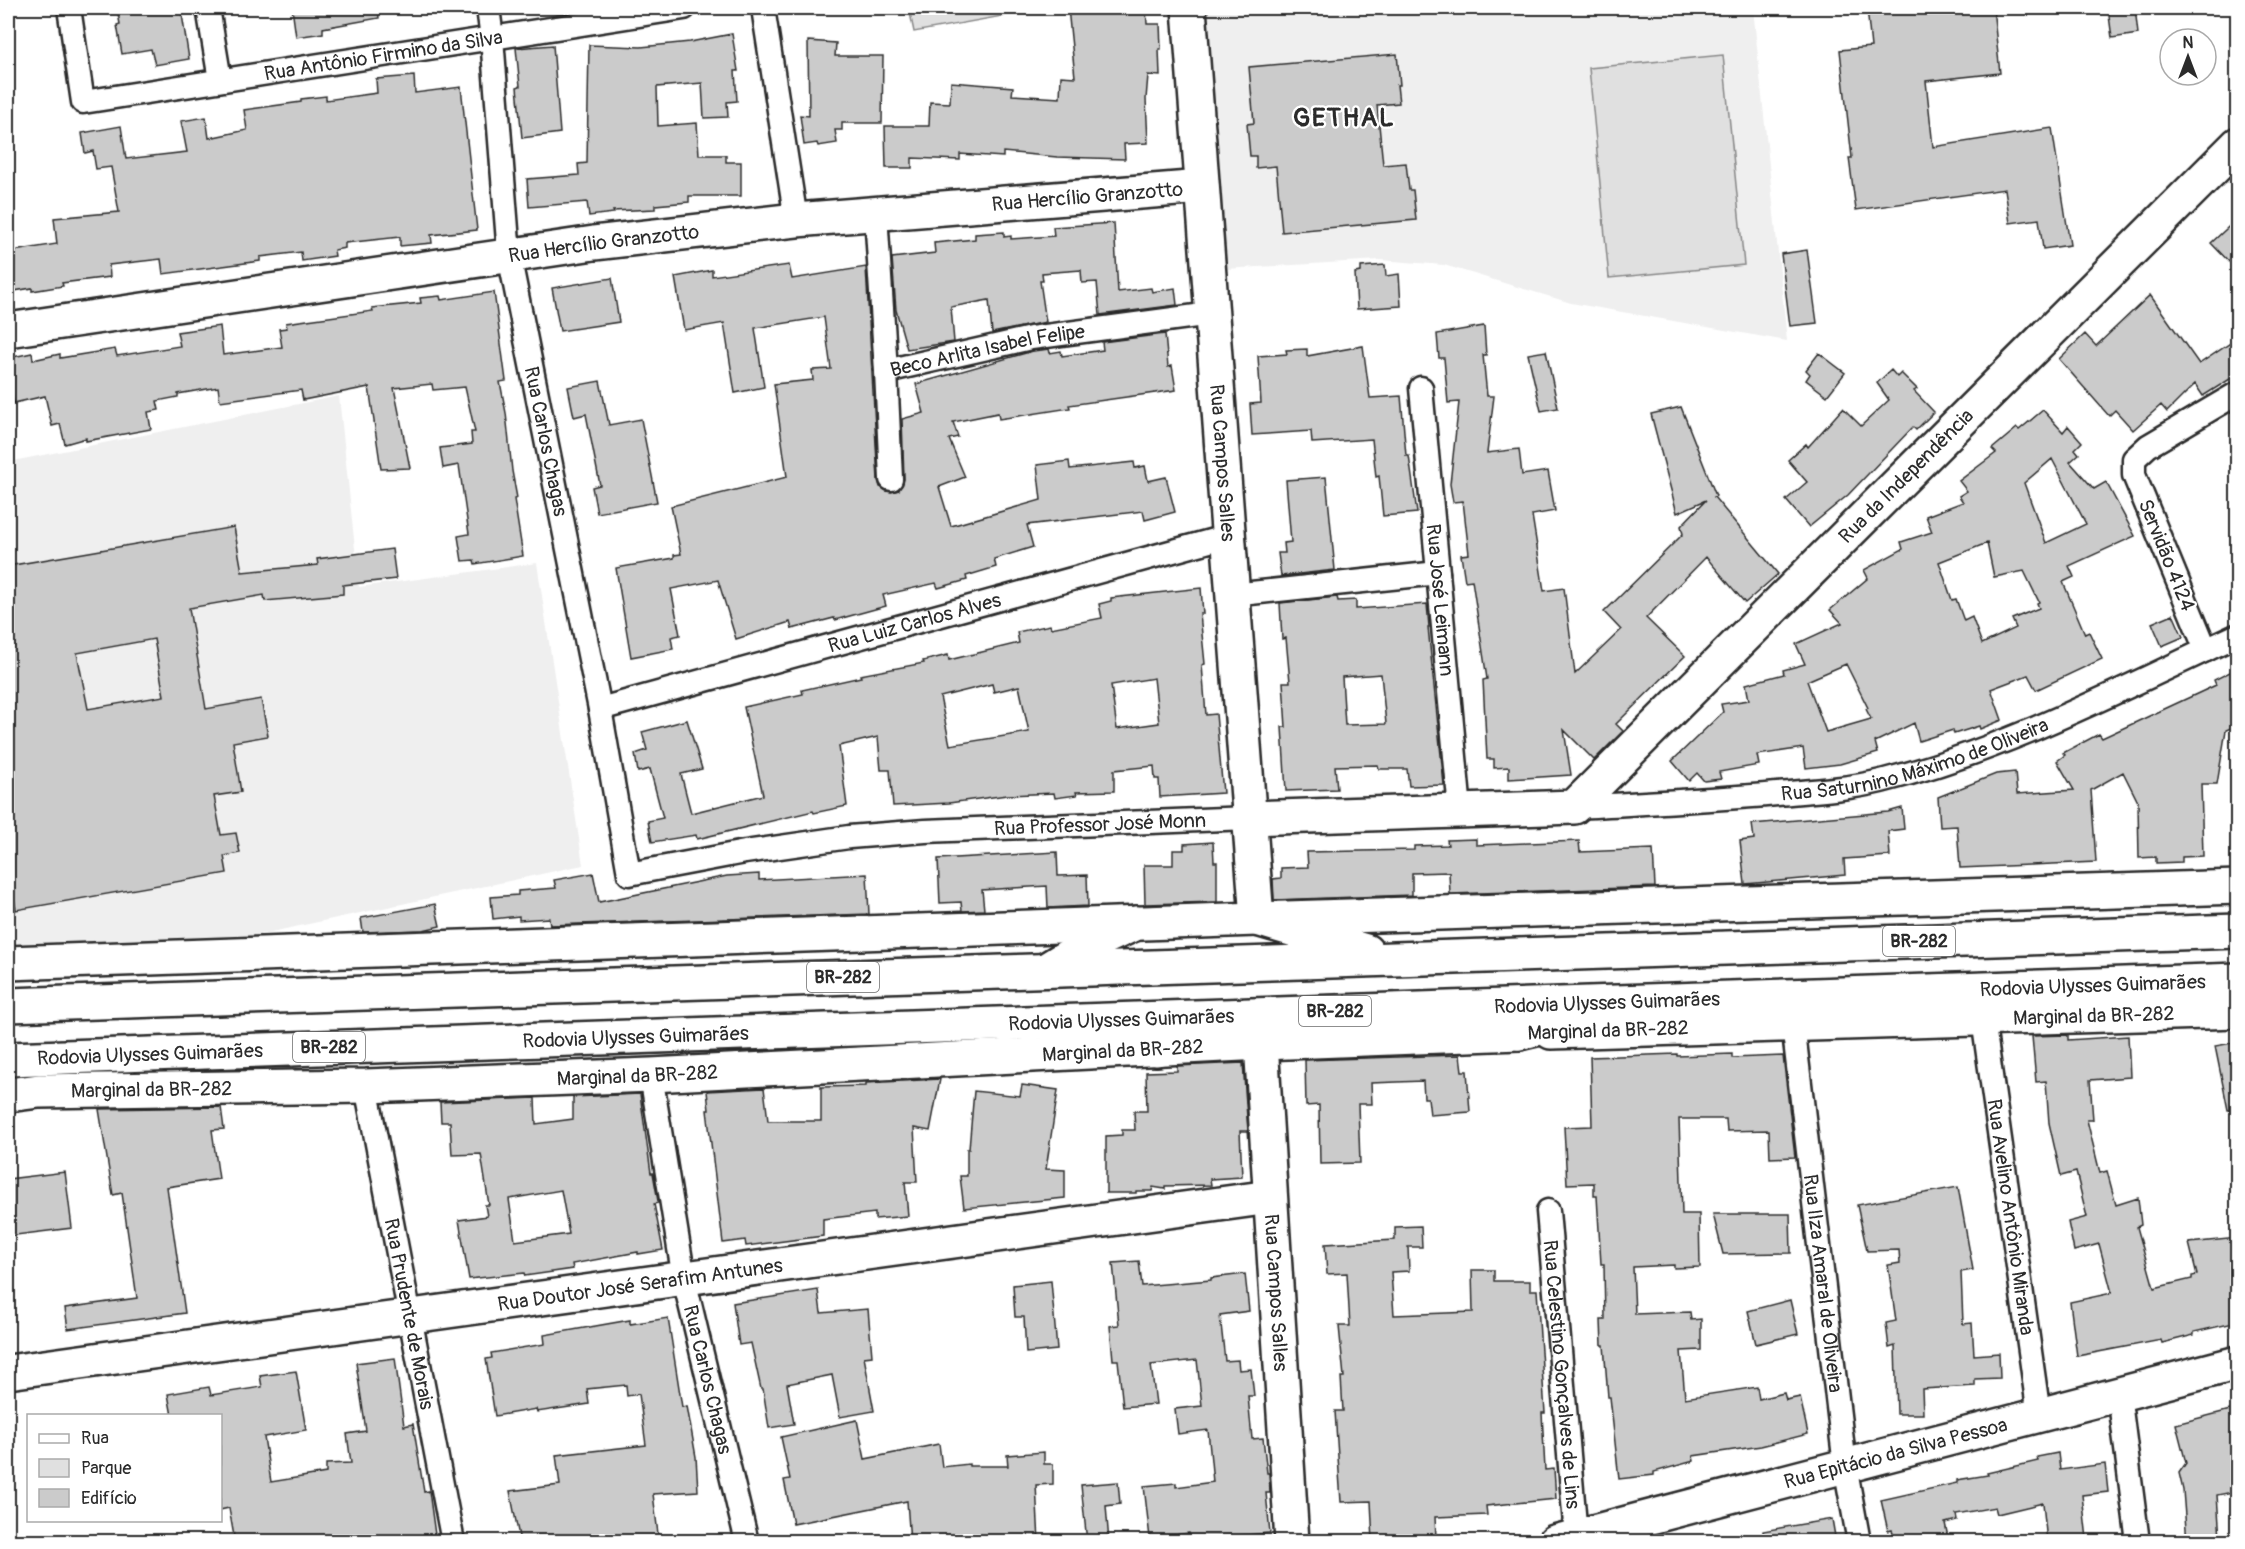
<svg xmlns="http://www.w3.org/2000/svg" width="2245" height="1549" viewBox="0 0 2245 1549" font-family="Pangolin,sans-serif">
<rect width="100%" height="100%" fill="#fff"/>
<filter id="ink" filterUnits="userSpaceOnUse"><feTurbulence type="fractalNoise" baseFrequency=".0167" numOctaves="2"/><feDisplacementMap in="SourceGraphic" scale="12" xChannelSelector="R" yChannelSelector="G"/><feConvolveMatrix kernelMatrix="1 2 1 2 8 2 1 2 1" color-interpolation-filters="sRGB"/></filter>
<g filter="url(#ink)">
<!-- built -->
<path fill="#efefef" d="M1188 8H1753L1787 341 1571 303 1444 265 1380 260 1208 270Z
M339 396 359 587 537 563 583 865 202 947 8 956V462Z"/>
<!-- green -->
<path fill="#e0e0e0" stroke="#868686" stroke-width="1.5" d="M909 8H1018L1019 13 914 32Z
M1723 55 1744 265 1609 278 1589 68Z"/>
<!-- building -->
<path fill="#cbcbcb" stroke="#2b2b2b" stroke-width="1.5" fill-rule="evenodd" d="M117 8H181L189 59 155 65 151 49 122 54 117 25 120 24Z
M292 8H378L379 18 323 28V33L296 37Z
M1068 8H1146L1147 24H1160L1161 49H1159L1160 76 1148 75 1146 99 1148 143 1124 144 1125 159 1057 157 1003 152V157L960 154V160L912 158V168H886L885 126H929L930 102 950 103 951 82 1013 87 1012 95 1060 98 1061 76 1075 77Z
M1867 8H1993L2000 73 1926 81 1933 147 2052 128 2070 245 2043 249 2039 219 2010 223 2005 189 1856 210 1849 158H1852L1840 50 1871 47Z
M2108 8H2135L2138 34 2112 38Z
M732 34 738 71H735L737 101 727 102 728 117 704 118 702 83 657 87 658 126 697 123 699 155H726V162H741V196H689V202L655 205V209L613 211 614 213 589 216 587 202 529 207 527 179 579 175 578 164 587 163 589 45 641 47 690 42Z
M808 41 836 43 835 56H883L882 123H842V130H835L837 143 818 146 817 143 804 145 800 115 809 116Z
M553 45 560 133 522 138 517 87 520 86 516 48Z
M1397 54 1400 85H1397L1399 103 1377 105 1383 165 1406 163 1409 190H1413L1416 220 1282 232 1276 166 1256 168V156H1250L1247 124 1254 123 1249 67Z
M414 76 415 93 461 87 477 230 431 235 432 243 400 246V237L345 243V248L334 250 335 256 302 261 301 252 260 257V261L163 274 161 259 109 265 110 277 62 283 63 286 32 291V288L8 292V252L57 244 54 218 119 212 111 167 96 169 93 151 85 153 82 133 121 126 126 159 187 152 181 121 206 117 209 138 247 130 244 110 301 102V99L326 96V100L377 93 376 79Z
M2238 218V271L2211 243Z
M1114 223 1118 292 1151 288 1152 292 1175 288 1177 305 1100 315 1097 282 1082 283 1081 270 1042 273 1043 281H1040L1046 322 992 333 989 300 951 307 954 342 907 349 896 310 892 258 935 253 934 243 975 239V234L1004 232V237L1011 236V239L1054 236 1053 227Z
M1807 250 1817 323 1790 326 1781 254Z
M789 265 792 279 866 267 878 480 880 487 891 492 899 490 904 479 902 419 924 413 916 384 1033 351 1049 349 1050 353 1061 351 1062 356 1103 350 1102 342 1165 334 1168 367 1172 366 1176 390 1069 405 1070 408 999 419 998 413 953 422 958 437 949 439 965 477 939 487 951 526 1041 500 1037 465 1069 461 1070 469 1134 462 1135 468 1145 466 1148 481 1166 477 1175 512 1145 520 1143 511 1027 525 1033 547 994 559 996 567 966 576 967 580 938 588 936 583 883 595 886 606 835 620 834 618 792 629 790 622 736 639 718 580 671 589 680 635 671 637 673 649 631 657 616 568 674 558V555L681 554 671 506 787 477 774 384 813 380 812 370 831 369 824 317 755 328 764 387 735 393 724 323 684 330 675 277 712 270V276Z
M1385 265 1386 276 1399 274 1401 306 1357 309 1355 273 1361 272V267Z
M612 278 619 322 560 331 552 288Z
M494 292 506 381 500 382 506 413 512 471 517 498 514 499 523 556 475 564 474 560 462 561 458 536 469 534 459 465 443 468 440 448 472 444 471 432H475L465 387 433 390 432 384 394 388 410 468 381 469 369 387 303 400 301 390 220 401 218 387 178 394V397L157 401 159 410 148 412 151 429 86 441V438L65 444 60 424 52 426 45 396 14 403 8 369V358L32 353 33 360 60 354V358L115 349 117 356 180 346 177 332 220 326 223 355 282 347 279 329 287 328 286 323 373 311 372 308 421 303 420 298 440 296 441 300Z
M2150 295 2199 364 2238 338V374L2203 396 2195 384 2167 412 2161 405 2133 430 2115 410 2109 416 2059 359 2085 334 2096 346Z
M1484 326 1486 355H1483L1487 396H1494L1487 453 1519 449 1522 475 1548 471 1555 511 1532 515 1544 591 1564 588 1575 674 1621 630 1604 612 1683 534 1681 526 1706 500 1677 513 1651 414 1681 407 1716 496 1714 497 1778 574 1745 603 1706 557 1646 618 1685 656 1616 724 1623 731 1594 760 1564 730 1571 775 1509 779V767L1494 768V759H1487L1483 680 1487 679 1472 580 1465 581 1461 555 1469 554 1463 501 1453 502 1450 484 1459 402 1448 403 1444 358H1439L1437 334Z
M1363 346 1370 398 1401 396 1406 456H1409L1417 513 1383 516 1379 476 1376 477 1372 439 1312 443 1311 431 1252 435 1250 404 1261 403 1258 356 1287 354 1286 350 1307 349V356Z
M1546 351 1558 408 1541 411 1528 354Z
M1819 353 1845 373 1827 396 1806 380 1810 374 1806 370Z
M1891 370 1897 377 1901 373 1917 389 1914 391 1934 412 1916 430 1913 427 1848 495 1809 527 1786 500 1807 482 1788 460 1806 444 1808 447 1843 408 1861 426 1889 400 1877 383Z
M600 381 609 425 641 419 657 502 597 513 592 487 600 485 586 414 574 417 568 387Z
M2043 410 2063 432 2068 426 2082 442 2075 449 2079 454 2070 462 2094 489 2106 482 2135 536 2069 566 2074 577 2063 582 2085 634 2089 632 2102 659 2036 690 2028 675 1991 689 2002 720 1980 729 1979 726 1954 734 1953 730 1919 741 1914 723 1875 742 1878 753 1840 764 1806 768 1803 748 1757 755 1759 765 1719 772 1721 779 1704 781 1697 773 1689 781 1672 761 1723 712 1721 704 1749 700 1746 684 1784 674 1783 670 1805 664 1796 644 1842 623 1830 610 1868 578 1864 570 1903 549 1901 542 1932 532 1926 516 1963 502 1959 496 1967 491 1959 481 1996 453 1992 449 2017 428 2019 430ZM2052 459 2086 524 2046 543 2024 483ZM1987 543 1994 577 2024 571 2039 602 2037 603 2039 608 2012 619 2016 628 1982 644 1972 617 1964 621 1956 599 1952 600 1939 562ZM1846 664 1868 708 1866 709 1871 719 1826 732 1807 681Z
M1326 477 1335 570 1281 576 1278 553H1285L1284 543 1291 542 1286 480Z
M234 527 242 572 318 565 317 559 392 549 396 579 343 585V594L265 601 264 595 189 608 206 709 261 699 268 736 233 742 241 792 214 796 221 835 236 833 240 853 224 856 227 873 16 910 8 864V566ZM154 639 164 696 88 709 77 653Z
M1201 588 1203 614H1200L1205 664 1202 665 1206 715 1216 714 1223 793 1160 797 1159 779H1155L1154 766 1114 770V791L1076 792 1077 795 1055 798 1054 793 1007 795 949 803 893 806 890 770H881L878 737 839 746 847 806 814 813 813 811 697 839 696 835 652 842 648 821 663 818 650 769 638 772 635 754 647 750 642 732 687 720 702 769 681 774 691 813 763 795 744 707 803 694 802 690 861 677 860 675 924 663 923 661 948 655 949 660 1019 643 1017 632 1050 625 1051 628 1102 618 1099 604 1111 601V598ZM1154 678 1159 723 1117 729 1111 685ZM992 684 994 692 1019 686 1029 732 950 745 940 697Z
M1337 597 1338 601 1356 600V609L1427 604 1429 627H1428L1444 785 1409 786 1407 769H1379L1378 765 1335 766 1337 789 1286 791 1282 727H1286L1283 682H1290L1286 638 1282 639 1280 603ZM1381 674 1386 724 1345 725 1342 677Z
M2173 614 2183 637 2162 646 2152 623Z
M2238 668V725L2226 730 2217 784H2201L2203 856 2182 857V862L2156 863V857L2139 858 2138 802 2123 772 2091 790 2096 862 1960 868 1957 826 1940 827 1938 797 1996 774 2015 772 2017 794 2074 790 2057 761 2065 755 2063 753 2099 734 2102 738 2216 685 2214 680Z
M1902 808 1904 829 1888 831 1890 856 1844 859 1845 875 1745 884 1740 841 1754 839 1752 824 1888 812Z
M1476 839V845L1579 841 1580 852 1653 849 1655 887 1450 894 1449 872 1412 873V895L1274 900 1273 879 1281 878V868L1308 867 1307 852 1414 850V846L1448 845 1447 840Z
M1213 842 1214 862H1217V902L1145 904 1144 865H1173V850H1184V844Z
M1057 852 1058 876 1087 875 1088 906 1048 908 1047 886 982 890 984 910 962 911 961 902 940 903 938 859Z
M593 873 599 902 727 876 759 874V880L867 874 869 914 550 925 549 918 519 920V916L493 919 491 897 518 895V891L556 888 554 880Z
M435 904 440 926 423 930 363 932 361 918Z
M2068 1035V1040L2128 1036 2130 1077 2090 1080 2093 1120H2087L2100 1173 2107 1171 2116 1205 2138 1198 2141 1225 2137 1227 2154 1288 2192 1279V1276L2197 1275 2189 1243 2238 1238V1322L2194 1332V1335L2162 1343 2161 1340 2077 1356 2070 1302 2112 1293 2099 1244 2074 1251 2068 1222 2087 1217 2076 1172 2061 1176 2049 1123 2046 1081 2036 1082 2032 1036Z
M2238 1042V1109L2228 1110 2215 1046Z
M1677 1054V1056L1732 1054V1058L1783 1056 1795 1157 1770 1158 1769 1130 1727 1131 1726 1119H1679L1682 1214H1699L1700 1267 1674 1268V1265L1633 1267 1635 1314 1690 1312 1691 1320 1701 1319V1350L1681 1351 1685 1398 1757 1387 1759 1399 1784 1393 1786 1400 1800 1397 1808 1434 1761 1446 1693 1456 1694 1461 1654 1472V1475L1619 1479 1610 1397H1608L1604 1345H1602L1601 1320H1605L1604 1264H1601L1597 1196H1594V1183L1567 1184 1564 1127 1592 1126 1590 1057Z
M1460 1055 1462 1071H1467L1470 1112 1430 1115 1428 1098H1424L1423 1081 1371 1083 1372 1104H1358L1360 1163 1320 1164 1319 1105 1306 1106 1305 1060Z
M1243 1063 1248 1131H1240L1242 1177 1210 1179 1211 1185 1165 1186V1189L1153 1187 1152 1191H1136V1193H1106V1136L1122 1135V1130H1135L1134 1111H1147L1146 1072 1177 1071V1066Z
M940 1079 930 1131 914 1128 917 1182H905L908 1216 875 1219V1213L823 1219V1236L746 1246 745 1240 723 1243 707 1110H709L707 1091 764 1088 768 1121H821V1087L866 1086V1083Z
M1022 1085 1058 1090 1046 1169 1065 1170V1198L964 1208 960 1176H967V1149H969L974 1091 1020 1096Z
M640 1094 651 1173H653L658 1201V1203L654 1204 663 1250 638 1254V1252L572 1264 573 1269 525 1276 524 1273 469 1279 459 1220 487 1216 485 1205H489L481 1154 452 1155 450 1122H441L440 1102 535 1098 536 1124 573 1119V1097ZM561 1190 569 1234 515 1241 509 1199Z
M221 1107 224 1129 212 1130 219 1179 167 1187 185 1313 68 1329 65 1308 137 1298 122 1193 113 1195 99 1109Z
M65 1172 72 1228 8 1236V1179Z
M1958 1187 1973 1270 1961 1272 1963 1324 1972 1323 1974 1355 1999 1353 2000 1378 1975 1379V1386L1922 1389 1923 1414H1897L1895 1346 1889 1348 1886 1323 1896 1321 1888 1265 1900 1263 1899 1250 1867 1251 1857 1205Z
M1713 1214H1790L1791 1253 1723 1254Z
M1421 1226 1422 1247H1408L1409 1271 1391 1272 1394 1315 1473 1312 1472 1270H1494V1281H1530V1290H1537L1545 1413H1542L1545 1470 1554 1469 1556 1499 1486 1506 1487 1515 1435 1517 1436 1538 1409 1542H1373L1371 1501 1341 1502 1335 1411H1343L1341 1377H1344L1339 1326H1350L1347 1273 1327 1274 1325 1244 1395 1240V1227Z
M1139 1261 1142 1286 1211 1280V1278L1245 1274 1249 1311 1220 1315 1225 1361 1238 1360 1239 1370 1251 1369 1254 1396H1248L1252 1439 1263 1438 1267 1473H1269L1270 1493H1266L1270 1533 1190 1540 1189 1533 1150 1538 1144 1486 1176 1483V1487L1213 1482 1208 1430 1178 1434 1175 1409 1202 1406 1197 1360 1151 1365 1156 1404 1123 1407 1118 1360H1113L1110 1326 1119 1325 1113 1263Z
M1051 1281 1057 1350 1026 1353 1024 1317H1015L1013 1285Z
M818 1290 821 1313 868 1309 872 1356 864 1357 874 1411 840 1417 832 1375 787 1384 794 1424 769 1428 763 1389H761L751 1343 739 1345 733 1303Z
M1790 1300 1798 1334 1756 1344 1748 1311Z
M668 1318 682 1407 687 1406 696 1457 698 1491 653 1494 659 1542H520L510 1491 560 1485 556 1455 646 1445 639 1394 627 1396 626 1385 587 1389 589 1404 537 1412 536 1409 495 1416 486 1359 492 1358 491 1353 545 1344 544 1335 630 1320V1324Z
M395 1358 404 1426 413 1424 424 1492 429 1491 436 1542H235L229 1508 220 1510V1416H172L168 1394 209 1387 211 1395 262 1387 260 1376 296 1371 306 1430 264 1437 271 1482 326 1473V1464L351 1463 347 1434 366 1431 356 1363Z
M2238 1408V1444L2232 1445 2238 1466V1491L2217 1495 2220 1539 2187 1542 2183 1490 2179 1473 2186 1463 2176 1424Z
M857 1420 865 1459 939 1444 942 1467 969 1464V1466H1008L1007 1455 1044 1452V1464H1053V1484L1036 1485 1039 1542H910L907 1501 793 1524 784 1480 790 1479 781 1437Z
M2058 1453 2060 1470 2105 1464 2108 1492 2082 1495 2087 1539 2047 1542 2043 1503 1997 1514 1995 1507 1956 1514 1957 1520 1945 1523 1949 1542H1895L1892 1530 1888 1531 1881 1500 1957 1483V1480L1988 1475 1987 1473 2038 1461 2037 1457Z
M1118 1482 1120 1504 1106 1506 1109 1542H1087L1081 1485Z
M1832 1519 1836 1542H1764L1763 1531Z"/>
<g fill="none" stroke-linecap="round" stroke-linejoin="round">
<!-- street casing -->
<g stroke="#2b2b2b" stroke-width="27">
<g id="street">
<path id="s1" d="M69 8 83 102 684 8"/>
<path d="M208 8 220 80"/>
<path id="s2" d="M488 8 492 38 509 255 600 709 629 874 745 852 849 837 925 831 1249 818"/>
<path d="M763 8 796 220"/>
<path id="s3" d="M876 214 886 371 1031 338 1211 314"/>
<path d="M886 371 891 479"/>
<path id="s4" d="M1421 388 1460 811"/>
<path d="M1232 595 1438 573"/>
<path d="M2206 650 2134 475V459L2148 446 2238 393"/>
<path id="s5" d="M600 709 1228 536"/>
<path id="s6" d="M1574 807C1642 803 1710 800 1777 794 1812 791 1848 789 1881 781 2006 750 2121 689 2238 635"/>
<path id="s7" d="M1983 1019 2039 1415"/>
<path id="s8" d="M1793 1024 1845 1466 1859 1542"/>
<path id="s9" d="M651 1075 684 1279 747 1542"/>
<path id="s10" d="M366 1086 453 1542"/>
<path id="s11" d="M1548 1211 1576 1536"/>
<path d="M2119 1394 2138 1542"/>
</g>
</g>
<!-- secondary casing -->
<g stroke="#2b2b2b" stroke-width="38">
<g id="secondary">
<path id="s12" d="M1189 8 1257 919 2238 887"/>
<path id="s13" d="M8 330 594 243 796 220 1202 187"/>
<path id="s14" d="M1249 818 1574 807 2238 144"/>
<path id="s15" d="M1551 1032 2238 1011"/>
<path id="s16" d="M1261 1043 1292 1542"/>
<path id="s17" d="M8 1372 1270 1197"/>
<path id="s18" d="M1555 1542 2238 1363"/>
</g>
</g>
<!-- primary casing -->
<g stroke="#2b2b2b" stroke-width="38">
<g id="primary">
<path d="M8 963 1257 919"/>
<path id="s19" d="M8 1095 39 1091 366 1086 651 1075 1261 1043 1519 1033"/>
</g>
</g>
<!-- highway casing -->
<g stroke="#2b2b2b" stroke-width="38">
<g id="highway">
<path d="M1257 919 1366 951"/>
<path d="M1047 969 1078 950 1136 923"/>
<path d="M8 1005 2238 931"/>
<path d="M1519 1033 1587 1017"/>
<path d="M1075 1035 1157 1049"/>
<path id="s20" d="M8 1059 2238 980"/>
</g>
</g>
<!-- street -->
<use href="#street" stroke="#fff" stroke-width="22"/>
<!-- secondary -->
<use href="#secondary" stroke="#fff" stroke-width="33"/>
<!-- primary -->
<use href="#primary" stroke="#fff" stroke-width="33"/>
<!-- highway -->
<use href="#highway" stroke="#fff" stroke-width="33"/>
</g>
</g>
<g text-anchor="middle" stroke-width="4.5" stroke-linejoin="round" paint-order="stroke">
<!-- shield labels -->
<g fill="#fff" stroke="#6b6b6b" stroke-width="1.5">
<rect x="1883" y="926" width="72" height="30" rx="4.5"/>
<rect x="807" y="962" width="72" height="30" rx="4.5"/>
<rect x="1299" y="996" width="72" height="30" rx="4.5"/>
<rect x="293" y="1032" width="72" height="30" rx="4.5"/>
</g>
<g font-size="18" font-weight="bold" fill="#2b2b2b">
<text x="1919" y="947">BR-282</text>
<text x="843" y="983">BR-282</text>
<text x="1335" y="1017">BR-282</text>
<text x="329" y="1053">BR-282</text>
</g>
<!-- street labels -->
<g font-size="20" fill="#2b2b2b" stroke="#fff">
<text dy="7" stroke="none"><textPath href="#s1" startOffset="399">Rua Antônio Firmino da Silva</textPath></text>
<text dy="7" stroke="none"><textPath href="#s13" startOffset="1088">Rua Hercílio Granzotto</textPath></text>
<text dy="7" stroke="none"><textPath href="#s13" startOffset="602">Rua Hercílio Granzotto</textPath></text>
<text dy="7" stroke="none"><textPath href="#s3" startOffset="261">Beco Arlita Isabel Felipe</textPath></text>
<text dy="7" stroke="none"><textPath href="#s2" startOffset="438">Rua Carlos Chagas</textPath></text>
<text dy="7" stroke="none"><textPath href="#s12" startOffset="456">Rua Campos Salles</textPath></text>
<text dy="7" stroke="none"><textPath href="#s14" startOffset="794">Rua da Independência</textPath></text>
<text transform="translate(2167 555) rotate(68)" y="7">Servidão 4124</text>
<text dy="7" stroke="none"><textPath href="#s4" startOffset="213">Rua José Leimann</textPath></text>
<text dy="7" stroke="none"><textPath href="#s5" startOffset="326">Rua Luiz Carlos Alves</textPath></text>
<text dy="7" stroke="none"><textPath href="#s6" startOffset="346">Rua Saturnino Máximo de Oliveira</textPath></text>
<text dy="7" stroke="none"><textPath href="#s2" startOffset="1353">Rua Professor José Monn</textPath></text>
<text dy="7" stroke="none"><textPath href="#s20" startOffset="2086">Rodovia Ulysses Guimarães</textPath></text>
<text dy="7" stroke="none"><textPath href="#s20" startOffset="1600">Rodovia Ulysses Guimarães</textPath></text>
<text dy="7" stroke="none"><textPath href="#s15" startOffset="543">Marginal da BR-282</textPath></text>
<text dy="7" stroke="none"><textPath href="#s20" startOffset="1114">Rodovia Ulysses Guimarães</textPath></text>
<text transform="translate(1608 1030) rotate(-2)" y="7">Marginal da BR-282</text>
<text dy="7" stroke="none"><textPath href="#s20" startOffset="628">Rodovia Ulysses Guimarães</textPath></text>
<text dy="7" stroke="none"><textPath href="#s19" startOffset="1116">Marginal da BR-282</textPath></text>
<text dy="7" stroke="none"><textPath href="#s20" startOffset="142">Rodovia Ulysses Guimarães</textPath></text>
<text dy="7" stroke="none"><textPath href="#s19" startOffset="630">Marginal da BR-282</textPath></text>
<text dy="7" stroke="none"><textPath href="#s19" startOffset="144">Marginal da BR-282</textPath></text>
<text dy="7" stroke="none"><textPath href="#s7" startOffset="200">Rua Avelino Antônio Miranda</textPath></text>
<text dy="7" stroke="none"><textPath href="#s8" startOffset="261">Rua Ilza Amaral de Oliveira</textPath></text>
<text dy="7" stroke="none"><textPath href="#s17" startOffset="638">Rua Doutor José Serafim Antunes</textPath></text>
<text dy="7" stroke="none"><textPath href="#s16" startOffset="250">Rua Campos Salles</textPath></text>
<text dy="7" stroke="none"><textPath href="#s10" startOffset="232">Rua Prudente de Morais</textPath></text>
<text dy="7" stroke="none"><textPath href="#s11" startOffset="164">Rua Celestino Gonçalves de Lins</textPath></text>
<text dy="7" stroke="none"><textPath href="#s9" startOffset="310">Rua Carlos Chagas</textPath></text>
<text dy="7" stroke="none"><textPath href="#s18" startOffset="352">Rua Epitácio da Silva Pessoa</textPath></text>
</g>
<!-- district labels -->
<g font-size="26" font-weight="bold" letter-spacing="1.5" fill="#2b2b2b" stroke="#fff">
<text x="1344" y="126">GETHAL</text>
</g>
</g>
<!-- margin -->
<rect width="2245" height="1549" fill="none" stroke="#fff" stroke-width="30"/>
<rect x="15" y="15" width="2215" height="1519" fill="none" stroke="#2b2b2b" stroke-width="2" filter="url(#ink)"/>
<!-- legend -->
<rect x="27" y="1414" width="195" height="108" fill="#ffffff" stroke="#aaaaaa" stroke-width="1.5"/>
<rect x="39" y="1434" width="30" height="9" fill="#ffffff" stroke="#aaaaaa" stroke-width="1.5"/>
<text x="81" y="1444" font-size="18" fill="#2b2b2b">Rua</text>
<rect x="39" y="1459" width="30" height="18" fill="#e0e0e0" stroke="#aaaaaa" stroke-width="1.5"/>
<text x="81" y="1474" font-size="18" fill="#2b2b2b">Parque</text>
<rect x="39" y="1489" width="30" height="18" fill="#cbcbcb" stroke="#aaaaaa" stroke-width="1.5"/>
<text x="81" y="1504" font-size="18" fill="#2b2b2b">Edifício</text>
<!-- north arrow -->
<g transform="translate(2188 57)"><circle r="28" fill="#ffffff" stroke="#aaaaaa" stroke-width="1.5"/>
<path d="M0-4.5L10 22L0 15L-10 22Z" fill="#2b2b2b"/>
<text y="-9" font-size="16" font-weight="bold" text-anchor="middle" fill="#2b2b2b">N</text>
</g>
</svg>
